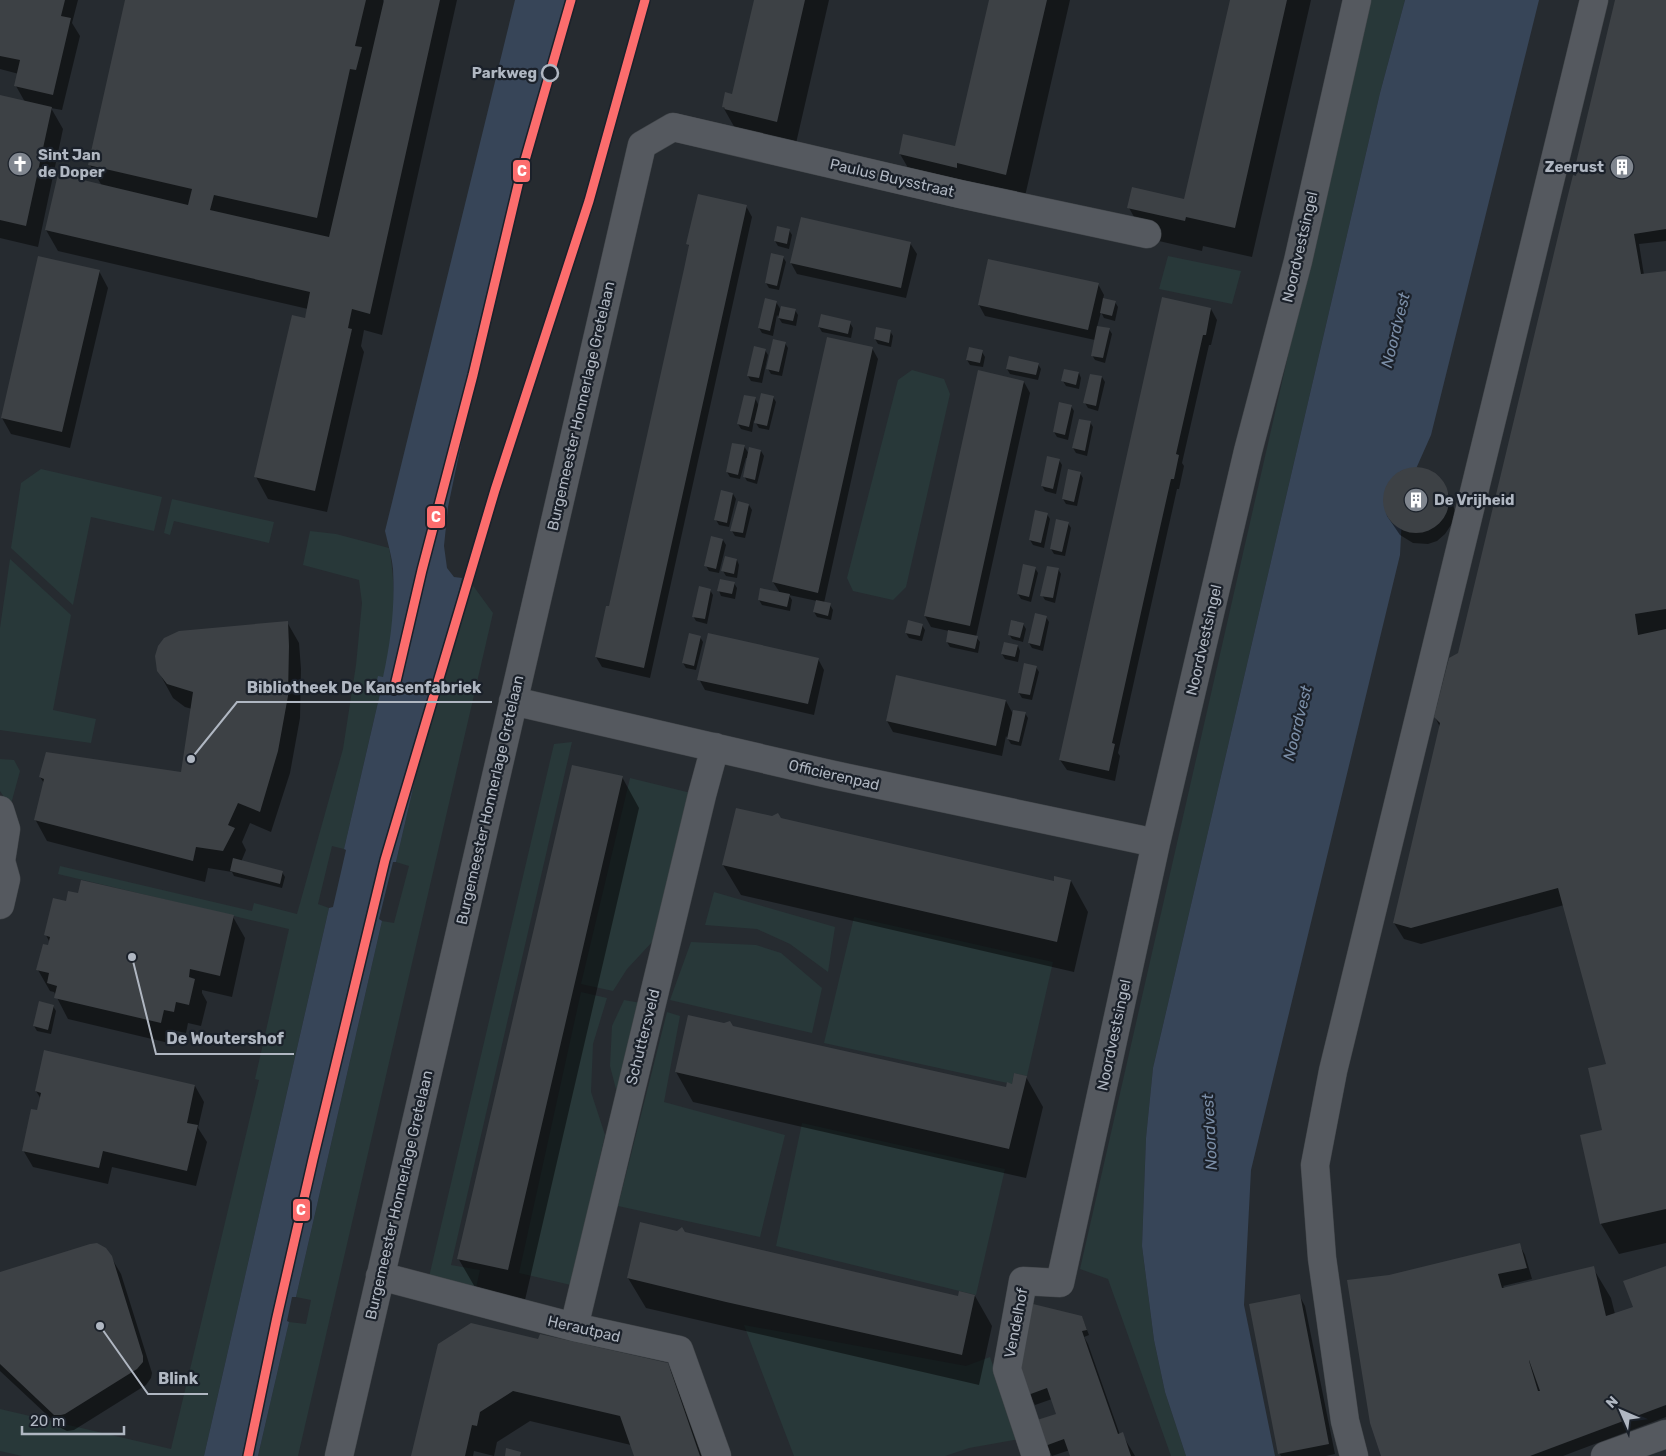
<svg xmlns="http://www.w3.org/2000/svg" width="1666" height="1456" viewBox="0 0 1666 1456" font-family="Rubik,sans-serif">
<rect width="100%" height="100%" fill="#262b30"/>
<!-- green -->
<path fill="#283839" d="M1369 0H1405L1380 93 1153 1068 1146 1138 1142 1246 1154 1340 1165 1392 1186 1456H1171L1108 1279 1080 1269Z
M1168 256 1241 271 1232 304 1159 289Z
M912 370 944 379 950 394 906 587 893 600 853 591 847 578 898 380Z
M41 469 162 497 154 531 91 517 73 605 11 548 21 483Z
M172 499 274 522 269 543 174 521 170 535 164 533Z
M310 531 336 534 389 548C396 582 396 642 384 675 382 679 379 681 376 684L382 685 344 849 332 846 318 904 329 908 204 1456H22L0 1451V1409L171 1449 259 1080 255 1079 289 929 58 874 60 866 252 911 254 903 297 914 343 749 356 665 362 603 359 580 303 565Z
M10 559 71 615 53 710 96 719 91 743 0 730V628Z
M466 576 493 613 298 1456H258L289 1322 306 1324 311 1300 296 1297 382 921 394 923 409 866 396 862 462 578Z
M572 742 451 1265 480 1270 476 1288 429 1277 554 744Z
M0 759 14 760 20 771 11 804 8 803 0 791Z
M630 778 691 793 653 941 627 969 613 991 581 984Z
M714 892 835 927 828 972 790 944 757 929 705 925Z
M854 917 1053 962 1027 1076 1014 1073 1012 1084 824 1043Z
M691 942 756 945 781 953 822 988 812 1033 670 1000Z
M581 992 607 998 593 1044 591 1092 605 1135 571 1285 519 1273Z
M624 1000 641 1003 618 1097 610 1066 612 1026Z
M667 1012 680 1016 664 1102 785 1135 760 1237 618 1206Z
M802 1123 1005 1169 976 1295 776 1246Z
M744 1325 966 1366 990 1357 1019 1439 969 1448 945 1456H794Z"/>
<!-- water -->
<path fill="#374558" d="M515 0H566L536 117 471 397 448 507 444 546 447 568 454 577 462 578 396 862H393L379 919 382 921 296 1297H292L287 1321 289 1322 258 1456H204L329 908 333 907 346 850 344 849 382 685 376 684 378 676 383 677C391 641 395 606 393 569 392 557 388 544 385 531Z
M1405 0H1539L1431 435 1403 498 1400 555 1251 1170 1244 1305 1275 1456H1186L1165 1392 1154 1340 1142 1246 1146 1138 1153 1068 1380 93Z"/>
<!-- shadow -->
<path fill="#0007" d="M0 0H78L72 23 80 36 62 110 51 108 63 129 38 247 0 238V96L25 102 16 86 19 74 0 69Z
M127 0H383L384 2 385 0H457L382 335 364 330 361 346 364 352 327 512 268 499 256 477 308 309 58 251 46 230 102 186 90 165Z
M755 0H829L794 152 740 137 723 107 733 96Z
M990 0H1070L1023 205 918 185 900 154 904 135 956 147Z
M1231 0H1311L1252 257 1203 246 1202 251 1146 238 1129 208 1185 200Z
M1617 0H1666V241L1639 244 1644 275 1666 273V1243L1619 1254 1601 1224 1582 1136 1604 1131 1607 1065 1564 905 1421 944 1404 939 1394 923 1440 727 1435 717 1459 654 1579 167 1577 163Z
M746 206 752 217 650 678 602 667 596 657 610 607 690 248 688 244Z
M789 230 792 235 789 249 778 246 775 241Z
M910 243 917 254 906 298 797 274 791 263Z
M783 257 786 262 779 290 769 288 766 283Z
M99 271 108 288 70 448 11 434 2 418Z
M1098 284 1104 295 1103 299 1115 302 1118 307 1115 321 1104 318 1101 312 1097 327 1109 329 1112 334 1105 363 1095 360 1092 355 1095 340 985 316 979 305Z
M776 302 781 310H795L798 315 796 326 782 323 777 315 773 336 762 333 759 328Z
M1211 309 1217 320 1211 345H1209L1182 463 1184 466 1179 489H1177L1118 753 1120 756 1115 781 1067 770 1060 760Z
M850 323 853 328 851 338 822 332 819 327Z
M890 331 893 336 891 347 878 344 875 339Z
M785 343 788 348 782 376 771 374 768 369Z
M872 348 878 359 824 603 830 605 833 610 831 620 817 617 814 612 817 601 789 595 792 600 790 611 762 605 759 600 780 593 773 582Z
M765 350 768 355 762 383 751 381 748 376Z
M982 352 985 357 983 367 970 365 967 360Z
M1038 364 1041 369 1038 380 1010 374 1007 369Z
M1079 373 1081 378 1079 389 1066 386 1063 381Z
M1102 377 1105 382 1098 411 1088 408 1085 403Z
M1024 382 1030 393 976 637 980 642 978 653 950 647 947 642 949 631 931 627 925 616Z
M745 396 755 398 759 406 773 397 776 402 769 430 759 428 754 420 752 432 741 429 738 424Z
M1060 404 1071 406 1074 411 1068 440 1057 437 1054 432Z
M1090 422 1093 427 1087 456 1076 453 1073 448Z
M744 446 749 454 761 451 764 456 757 484 747 481 744 476 748 458H746L740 479 730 477 727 472Z
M1059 460 1062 465 1056 494 1045 491 1042 486Z
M1415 468 1425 469 1438 477 1451 497 1455 512 1453 522 1445 534 1437 541 1428 544 1413 543 1400 535 1387 516 1384 501 1385 491 1389 482 1401 471Z
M1080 473 1083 478 1077 506 1066 504 1063 499Z
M733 494 736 499 729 527 719 525 716 520Z
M749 505 752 510 745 538 735 536 732 531Z
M1047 514 1050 519 1044 548 1033 545 1030 540Z
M1068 523 1071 528 1065 556 1054 554 1051 549Z
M723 540 726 545 719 573 709 571 706 566Z
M737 560 739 565 737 578 726 576 723 571Z
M1035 568 1038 573 1031 602 1021 599 1018 594Z
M1058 569 1061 574 1055 603 1045 600 1042 595Z
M734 583 737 588 735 599 721 596 719 591Z
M710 590 713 595 707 624 696 621 693 616Z
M1046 617 1049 622 1043 651 1032 648 1029 643Z
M287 622 299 643 301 669 300 718 290 773 271 832 250 823 242 842 246 850 241 862 282 872 285 877 282 888 234 876 232 872 208 868 205 882 47 841 35 819 44 783 40 777 182 774 192 709 185 707 173 698 161 676Z
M1023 624 1026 629 1023 642 1012 639 1009 634Z
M922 625 925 630 922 641 909 638 906 633Z
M700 637 703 642 696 670 686 668 683 663Z
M1018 646 1020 651 1018 662 1005 659 1002 654Z
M818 659 824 670 814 715 705 690 699 679Z
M1036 667 1039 672 1032 700 1022 698 1019 693Z
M1006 701 1013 714 1025 713 1028 718 1021 746 1011 744 1006 736 1002 756 893 732 887 721Z
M622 777 639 808 525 1300 476 1289 458 1258Z
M780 819 1055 883 1071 881 1088 912 1074 972 741 895 723 865Z
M67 902 233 917 245 938 232 997 202 990V993L207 1002 201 1026 188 1023 186 1033 176 1031 173 1044 68 1019 54 992 50 991 38 970 50 943 46 935Z
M53 1006 56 1011 51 1034 37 1031 34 1026Z
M689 1017 1007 1089 1026 1077 1043 1107 1026 1178 693 1102 676 1072Z
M195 1086 204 1102 198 1128 207 1142 196 1186 112 1167 108 1184 33 1167 23 1150 38 1112 41 1099 36 1091Z
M684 1234 958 1297 975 1296 992 1326 979 1385 646 1308 628 1278Z
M1519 1244 1525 1255 1532 1279 1503 1286 1505 1288 1593 1268 1611 1298 1615 1314 1634 1308 1666 1267V1417L1563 1456H1383L1389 1276Z
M111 1257 121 1274 152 1373 151 1378 146 1385 74 1430 67 1431 61 1428 0 1371V1273Z
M1299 1295 1305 1306 1335 1454 1326 1456H1281L1279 1453Z
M1082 1317 1089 1335 1084 1337 1088 1344 1120 1435 1122 1434 1135 1456H1072L1070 1450 1052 1456 1046 1445 1057 1415 1052 1399 1035 1405 1029 1394Z
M539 1340 667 1364 685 1394 706 1456H635L631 1445 530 1421 497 1442 494 1456 474 1451 473 1456H413Z"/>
<!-- building -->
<path fill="#3d4145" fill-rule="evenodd" d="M0 0H65L61 16 71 18 53 95 14 86 20 60 0 56Z
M125 0H366L355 46 362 47 356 70 350 69 317 218 214 195 210 210 329 237 384 0H440L370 314 352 309 348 328 352 329 315 491 254 477 292 315 305 318 310 292 45 230 58 174 188 205 192 189 88 165Z
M754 0H805L777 122 724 109 725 108 722 107 725 92 732 94Z
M989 0H1047L1006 175 957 163V168L899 154 903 134 955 146Z
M1230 0H1287L1235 228 1186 217 1185 221 1127 208 1132 187 1184 199Z
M1615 0H1666V229L1634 234 1641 274 1666 271V609L1635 614 1638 635 1666 629V1209L1600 1224 1580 1135 1602 1130 1588 1068 1606 1064 1558 888 1411 928 1393 923 1440 723 1434 717 1449 658 1458 653 1566 203 1573 175 1576 176 1577 170 1579 164 1576 163Z
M0 95 52 107 26 226 0 220Z
M698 194 747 205 644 668 595 657 606 606H609L652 413 684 269 689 245 686 244Z
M801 217 911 242 901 288 790 263Z
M777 226 790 229 787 244 774 241Z
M771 253 784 256 777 286 765 283Z
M38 256 100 270 62 432 1 418Z
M988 259 1099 283 1088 330 978 305Z
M1162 297 1211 308 1206 335H1203L1176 454 1179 455 1174 479H1171L1144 599 1112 743 1115 744 1109 771 1059 760Z
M765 298 777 301 770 331 758 328Z
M1103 298 1116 301 1112 316 1100 313Z
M781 306 796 309 793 321 778 318Z
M821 314 851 321 848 334 818 327Z
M1097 326 1110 328 1103 358 1091 356Z
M876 327 891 330 889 343 874 339Z
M827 337 873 347 818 593 772 582Z
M773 339 786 342 779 372 766 369Z
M754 346 766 349 759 378 747 376Z
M969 347 983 350 980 363 966 360Z
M1009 356 1039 363 1036 375 1006 369Z
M1064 369 1079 372 1076 385 1061 381Z
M978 370 1024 381 970 626 924 616Z
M1090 374 1102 376 1096 406 1083 403Z
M761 393 774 396 767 426 754 423Z
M744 395 756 397 749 427 737 424Z
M1059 402 1072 405 1065 435 1053 432Z
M1079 419 1091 421 1085 451 1072 448Z
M732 443 745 445 738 475 726 472Z
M749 447 761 450 755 480 743 477Z
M1047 456 1060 459 1053 489 1041 486Z
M1383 500a33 33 0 1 1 66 0a33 33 0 1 1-66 0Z
M1068 469 1081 472 1074 502 1062 499Z
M721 490 733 493 727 523 714 520Z
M738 501 749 504 743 533 730 531Z
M1035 510 1048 513 1041 543 1029 540Z
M1056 519 1069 522 1062 552 1050 549Z
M711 536 723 539 716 569 704 566Z
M725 556 737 559 734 574 721 571Z
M1023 564 1036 567 1029 597 1017 594Z
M1047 566 1059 568 1053 598 1040 596Z
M720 579 735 582 732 594 717 591Z
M699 586 711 589 705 619 692 617Z
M760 588 790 594 787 607 758 600Z
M816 600 831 603 828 616 813 612Z
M1035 613 1047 616 1040 646 1028 643Z
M908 620 923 624 920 636 905 633Z
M1011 620 1024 623 1020 638 1008 635Z
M288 621 289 646 288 696 278 751 260 812 238 803 228 825 235 828 223 851 196 847 193 861 34 820 44 779 39 777 46 752 181 772 193 692 167 684 157 671 155 656 158 646 164 638 179 631Z
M948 630 978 636 975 649 946 642Z
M689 633 701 636 694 666 682 663Z
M708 633 819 658 808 704 697 680Z
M1004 642 1018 645 1015 657 1001 654Z
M1024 663 1037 666 1030 695 1018 693Z
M896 675 1006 700 996 746 886 721Z
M1013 710 1026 712 1019 742 1007 739Z
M572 765 623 776 508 1270 457 1259Z
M736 808 772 816 778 813 781 818 1054 881V876L1071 880 1057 942 722 865Z
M233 858 283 871 280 884 230 871Z
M81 880 234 915 220 976 190 969 189 977 195 979 189 1005 176 1002 174 1012 164 1010 161 1023 54 998 57 986 47 983 49 973 36 970 43 944 48 945 50 937 44 935 53 898 66 901 68 891 78 893Z
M39 1001 54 1005 48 1030 33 1026Z
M688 1015 724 1023 730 1021 733 1026 1006 1087 1007 1082 1012 1084 1014 1073 1027 1076 1009 1149 675 1072Z
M44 1050 195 1085 187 1123 198 1125 187 1171 103 1151 99 1168 22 1151 31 1109 37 1110 41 1093 35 1091Z
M640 1222 677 1231 682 1227 685 1232 958 1296 959 1291 975 1295 962 1355 726 1302 627 1278Z
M97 1243 106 1248 112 1256 143 1356V1362L137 1369 65 1414 61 1415H54L0 1364V1272L90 1244Z
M1520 1243 1527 1268 1498 1274 1502 1288 1594 1266 1606 1316 1633 1307 1623 1281 1666 1266V1405L1530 1456H1381L1370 1423 1347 1280 1389 1275ZM1529 1361V1360L1540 1391H1538Z
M1300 1294 1329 1444 1278 1454 1249 1304Z
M1033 1304 1082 1316 1087 1330 1082 1331 1091 1357 1118 1434 1123 1432 1131 1456H1070L1064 1439 1045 1446 1037 1420 1056 1414 1047 1388 1028 1395 1018 1367Z
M471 1323 538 1339 540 1334 668 1363 700 1456H634L620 1416 513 1391 480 1412 477 1426 472 1425 465 1456H411L438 1344Z
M506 1448 521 1452 520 1456H505Z"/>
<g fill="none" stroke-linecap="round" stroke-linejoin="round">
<!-- street casing -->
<g stroke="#42464a" stroke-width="29">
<path id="street" d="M513 701 829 774 1156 843
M0 810 6 829 1 861 6 879 0 905
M380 1276 574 1327 679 1350 717 1456
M574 1327 702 795 715 747
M339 1456 642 145 673 127 960 194 1147 234
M1036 1456 1007 1369 1023 1281 1060 1283 1156 843 1248 451 1298 261 1357 0
M1354 1456 1345 1421 1322 1258 1315 1165 1333 1071 1594 0
M1605 1456 1666 1434"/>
</g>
<!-- street -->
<use href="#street" stroke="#55595f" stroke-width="28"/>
<!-- metro-1 casing -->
<g stroke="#1b212a" stroke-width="12">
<path id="metro-1" d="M394 690 422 570 473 375 519 181 571 0
M248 1456 277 1317 313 1159 385 860 495 490 589 201 645 0"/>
</g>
<!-- metro-1 -->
<use href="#metro-1" stroke="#fc6d6d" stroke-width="9"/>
</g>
<!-- icons -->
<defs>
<g id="church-disc" transform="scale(1.25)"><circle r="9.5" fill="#80868f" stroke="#1b212a"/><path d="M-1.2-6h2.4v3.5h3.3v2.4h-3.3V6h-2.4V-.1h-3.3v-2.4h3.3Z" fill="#fff"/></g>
<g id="building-disc" transform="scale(1.25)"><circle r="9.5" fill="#80868f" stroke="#1b212a"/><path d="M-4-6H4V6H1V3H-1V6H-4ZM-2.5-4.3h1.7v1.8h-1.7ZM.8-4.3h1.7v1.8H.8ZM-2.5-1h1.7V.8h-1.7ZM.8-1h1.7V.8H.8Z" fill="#fff"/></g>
</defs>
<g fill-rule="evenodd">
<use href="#church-disc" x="20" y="164"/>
<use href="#building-disc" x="1622" y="167"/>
<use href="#building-disc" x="1416" y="500"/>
</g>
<!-- markers -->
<circle fill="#1b212a" stroke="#b0b7c2" stroke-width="2.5" cx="550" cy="73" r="8"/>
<g text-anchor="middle" stroke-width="4.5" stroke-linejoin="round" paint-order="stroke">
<!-- stop labels -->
<g font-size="15" font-weight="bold" fill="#b0b7c2" stroke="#1b212a" text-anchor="end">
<text x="537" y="78">Parkweg</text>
</g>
<!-- poi labels -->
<g font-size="15" font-weight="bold" fill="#b0b7c2" stroke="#1b212a" text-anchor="start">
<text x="38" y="160">Sint Jan<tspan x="38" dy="17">de Doper</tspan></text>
<text x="1604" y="172" text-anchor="end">Zeerust</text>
<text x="1434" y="505">De Vrijheid</text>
</g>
<!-- street labels -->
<g font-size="15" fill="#b0b7c2" stroke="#1b212a">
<text transform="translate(892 178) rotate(13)" y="5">Paulus Buysstraat</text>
<text transform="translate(1300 247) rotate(-77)" y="5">Noordvestsingel</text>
<text transform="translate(581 406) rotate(-77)" y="5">Burgemeester Honnerlage Gretelaan</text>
<text transform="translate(1204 640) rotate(-77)" y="5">Noordvestsingel</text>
<text transform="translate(834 775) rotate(13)" y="5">Officierenpad</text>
<text transform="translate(490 800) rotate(-77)" y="5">Burgemeester Honnerlage Gretelaan</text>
<text transform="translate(1114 1035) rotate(-78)" y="5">Noordvestsingel</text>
<text transform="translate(643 1037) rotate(-76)" y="5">Schuttersveld</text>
<text transform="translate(399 1195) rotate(-77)" y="5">Burgemeester Honnerlage Gretelaan</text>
<text transform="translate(1016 1323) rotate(-79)" y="5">Vendelhof</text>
<text transform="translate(584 1329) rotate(13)" y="5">Herautpad</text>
</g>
<!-- water labels -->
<g font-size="16" font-style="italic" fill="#7b8ea7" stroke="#1b212a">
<text transform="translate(1395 330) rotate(-76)" y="6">Noordvest</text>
<text transform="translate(1297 723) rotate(-76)" y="6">Noordvest</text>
<text transform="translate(1209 1132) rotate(-93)" y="6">Noordvest</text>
</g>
</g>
<!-- callouts -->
<path fill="none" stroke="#b0b7c2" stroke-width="2" d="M191 759L237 702H492M132 957L156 1054H294M100 1326L148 1394H208"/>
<g fill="#b0b7c2" stroke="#1b212a" stroke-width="2">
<circle cx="191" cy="759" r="5"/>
<circle cx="132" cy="957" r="5"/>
<circle cx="100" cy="1326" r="5"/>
</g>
<g font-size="16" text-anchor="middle" font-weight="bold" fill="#b0b7c2" stroke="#1b212a" stroke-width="4.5" stroke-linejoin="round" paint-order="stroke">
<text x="364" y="693">Bibliotheek De Kansenfabriek</text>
<text x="225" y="1044">De Woutershof</text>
<text x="178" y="1384">Blink</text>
</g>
<g stroke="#1b212a" stroke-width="2">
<rect x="512" y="159" width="19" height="24" rx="5" fill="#fc6d6d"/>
<rect x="426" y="505" width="20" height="24" rx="5" fill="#fc6d6d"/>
<rect x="292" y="1198" width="19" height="24" rx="5" fill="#fc6d6d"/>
</g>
<g font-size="14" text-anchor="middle" font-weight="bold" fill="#fff">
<text x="522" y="176">C</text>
<text x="436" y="522">C</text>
<text x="301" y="1215">C</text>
</g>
<!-- north arrow -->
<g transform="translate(1621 1411) rotate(315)" stroke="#1b212a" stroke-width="4" paint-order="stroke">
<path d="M0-4L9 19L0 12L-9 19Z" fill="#b0b7c2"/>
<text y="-8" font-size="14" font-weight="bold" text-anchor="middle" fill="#b0b7c2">N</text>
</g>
<!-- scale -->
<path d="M22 1426v8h102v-8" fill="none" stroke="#b0b7c2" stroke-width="2.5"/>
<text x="30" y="1426" font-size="15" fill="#b0b7c2" stroke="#1b212a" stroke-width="4" paint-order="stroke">20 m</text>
</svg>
